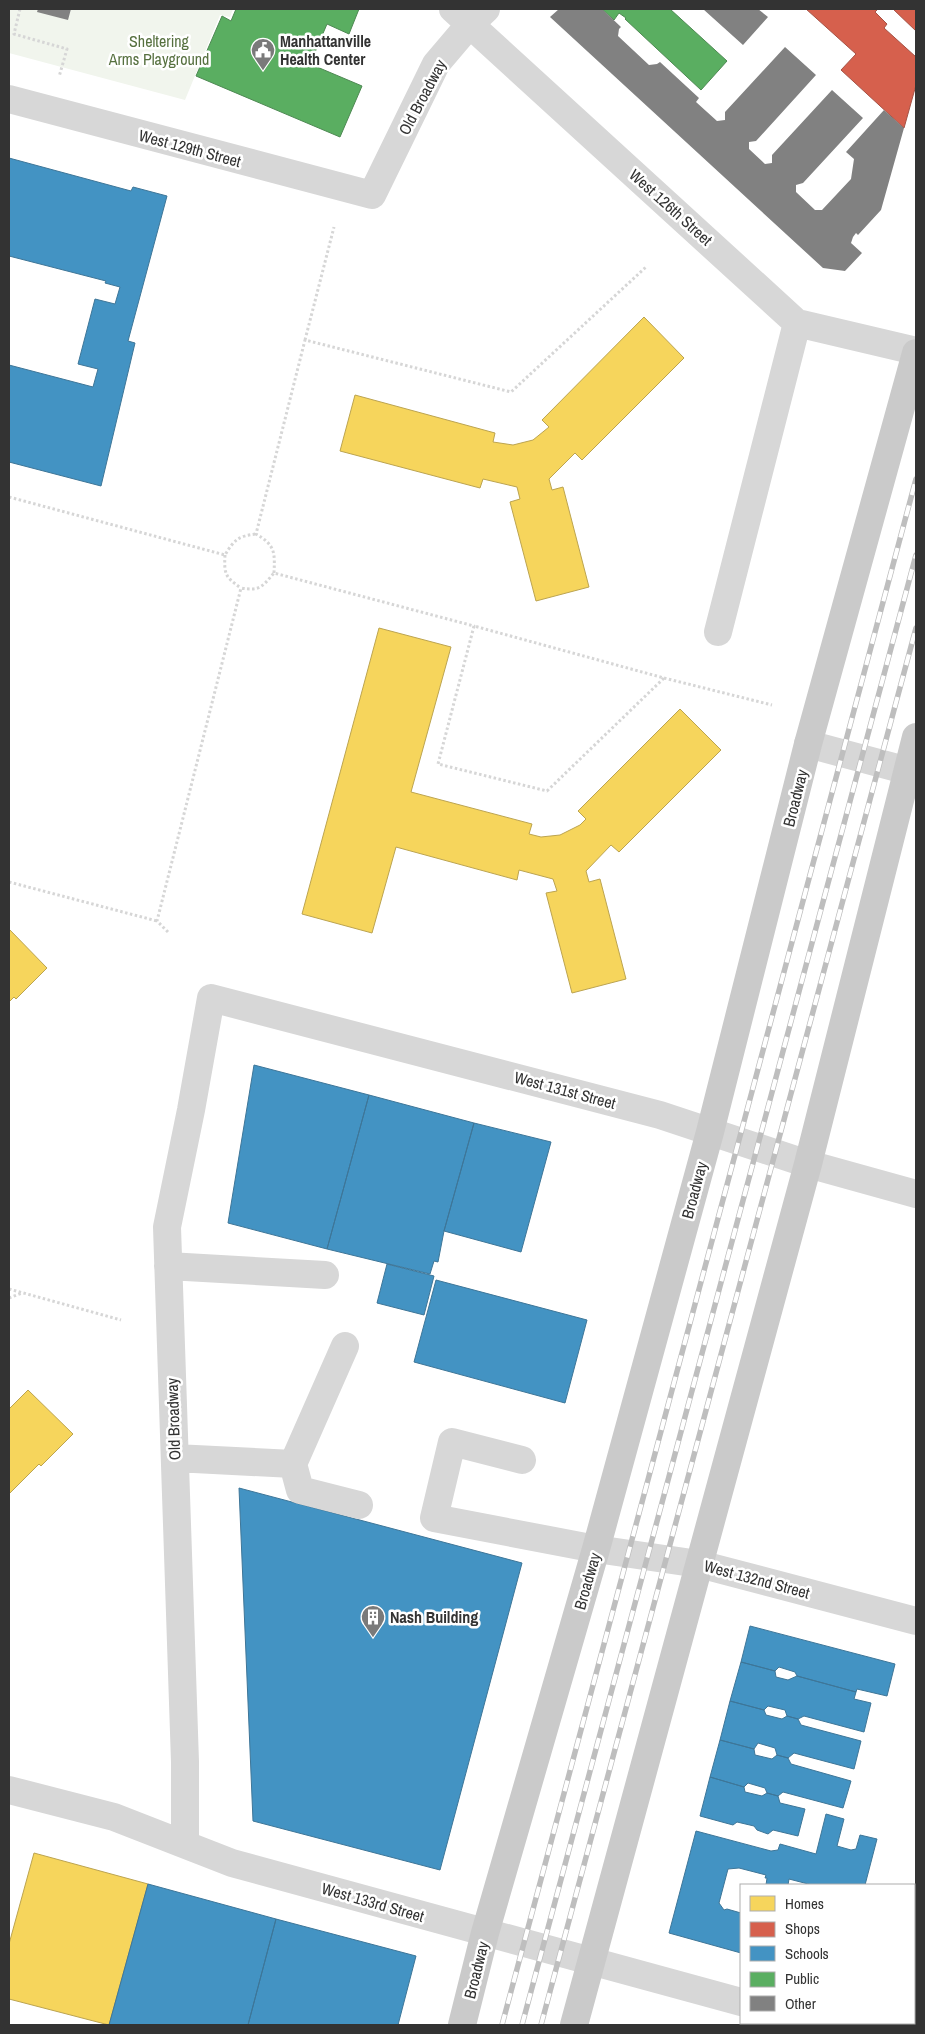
<svg xmlns="http://www.w3.org/2000/svg" width="925" height="2034" viewBox="0 0 925 2034" font-family="'Archivo Narrow',sans-serif">
<rect width="100%" height="100%" fill="#fff"/>
<!-- green -->
<path fill="#f1f5ed" d="M9 9H233L230 17 220 15 185 100 9 53Z"/>
<!-- homes -->
<path fill="#f6d55c" stroke="#bca450" d="M644 317 684 358 582 460 575 453 549 479 552 490 563 487 589 587 536 601 510 502 520 499 517 487 483 479 480 488 340 451 355 395 495 433 493 442 513 445 533 440 549 427 542 420Z
M379 628 451 647 411 792 532 824 529 834 541 837 560 835 580 825 586 819 578 811 680 709 721 750 619 852 611 845 586 871 589 882 600 879 626 979 572 993 546 893 557 891 553 879 519 870 517 880 396 847 372 933 302 914Z
M9 929 47 968 16 999 14 997 9 1002Z
M28 1390 73 1434 41 1466 39 1464 9 1494V1409Z
M34 1853 148 1884 109 2025 9 1999V1944Z"/>
<!-- shops -->
<path fill="#d6604d" stroke="#a55245" d="M806 9H878L875 12 887 24 884 28 916 57V85L904 128 841 70 856 54Z
M893 9H916V31Z"/>
<!-- schools -->
<path fill="#4393c3" stroke="#3e7698" d="M9 158 131 191 133 187 167 196 128 341 135 343 101 486 9 462V365L93 387 98 369 78 364 95 299 115 304 120 287 105 283 106 281 9 256Z
M254 1065 369 1095 327 1249 228 1223Z
M369 1095 474 1123 444 1231 438 1262 434 1261 430 1274 327 1249Z
M474 1123 551 1142 521 1252 444 1231Z
M387 1264 434 1276 424 1315 377 1303Z
M436 1280 587 1320 565 1403 414 1362Z
M239 1488 522 1563 440 1870 253 1821Z
M750 1626 895 1664 887 1696 857 1689 856 1692 797 1676 795 1672 779 1667 775 1671 741 1662Z
M741 1662 775 1671 776 1677 788 1680 797 1676 856 1692 854 1699 871 1703 864 1732 804 1716 798 1719 787 1716 785 1710 768 1706 764 1710 730 1701Z
M730 1701 764 1710 766 1715 782 1719 787 1716 798 1719 801 1725 861 1741 854 1769 794 1753 788 1758 777 1755 775 1748 758 1743 754 1749 720 1740Z
M720 1740 754 1749 755 1755 772 1759 777 1755 788 1758 791 1764 851 1781 843 1808 783 1792 778 1796 767 1793 765 1788 748 1783 744 1787 710 1777Z
M710 1777 744 1787 745 1792 762 1796 767 1793 778 1796 780 1803 805 1809 798 1836 773 1830 768 1834 757 1830 754 1826 737 1822 733 1825 700 1816Z
M826 1814 844 1819 837 1846 851 1850 856 1849 860 1835 877 1839 865 1885H812L789 1879 788 1885H766L767 1878H765L766 1875 739 1868 728 1869 719 1903 724 1910 727 1909 741 1913V1953L669 1933 696 1831 771 1851 778 1850 780 1844 816 1854Z
M148 1884 276 1919 248 2025H109Z
M276 1919 416 1956 398 2025H248Z"/>
<!-- public -->
<path fill="#5aae61" stroke="#4e8953" d="M236 9H359L349 34 327 24 310 64 362 86 340 137 196 76 222 16 231 21Z
M602 9H670L727 61 701 90 625 19 626 18 619 13 614 20Z"/>
<!-- building -->
<path fill="#818181" d="M38 9H71L68 20 37 12Z
M559 9H602L621 27 619 29 618 36 649 65 657 64 660 62 699 98 696 102 717 121 725 120V112L785 47 816 75 756 141 749 142V149L765 164 772 163V155L832 90 863 118 803 183 796 185V192L815 210H822L851 179 854 159 846 152 884 110 904 128 881 210 858 235 856 233 853 237 851 243 862 253 845 271 823 268 550 17Z
M703 9H758L768 17 743 45Z"/>
<g fill="none" stroke-linecap="round" stroke-linejoin="round">
<!-- path -->
<path stroke="#d6d6d6" stroke-width="3" stroke-dasharray="2.5 2.5" stroke-linecap="butt" d="M20 9 14 34 67 49 59 77
M305 340 334 227
M9 497 225 555C234 540 238 536 256 534
M225 555C224 574 225 577 241 588
M274 573C275 552 275 545 256 534L305 340 511 392 646 267
M664 678 772 705
M9 882 157 921
M168 932 157 921 241 588C260 591 262 587 274 573L474 626 438 764 547 791 664 678 474 626
M9 1289 121 1320
M9 1298 22 1293"/>
<!-- minor -->
<path stroke="#d7d7d7" stroke-width="28" d="M453 9 797 323 916 351
M9 99 372 195 436 64 470 24 486 9
M718 632 797 323
M808 744 916 773
M168 1266 325 1275
M175 1458 293 1464 345 1346
M522 1460 452 1442 434 1518 596 1549 699 1564 916 1621
M293 1464 300 1490 359 1505
M9 1790 114 1817 232 1863 741 2002
M185 1844V1762L167 1227 191 1110 211 998 660 1115 808 1164 916 1194
M818 2023 828 2025
M913 2025 916 2014"/>
<!-- major -->
<path stroke="#cacaca" stroke-width="28" d="M462 2025 485 1933 596 1549 710 1132 808 744 916 353
M574 2025 808 1164 916 737"/>
<!-- rail casing -->
<g stroke="#bebebe" stroke-width="5.5">
<path id="rail" d="M502 2025 916 479
M522 2025 916 555
M541 2025 916 628"/>
</g>
<!-- rail -->
<use href="#rail" stroke="#fff" stroke-width="4" stroke-dasharray="11" stroke-linecap="butt"/>
</g>
<!-- icons -->
<defs>
<g id="civic-pin" transform="scale(1.25)"><path d="M0 17L-7.5 6A9.5 9.5 0 1 1 7.5 6Z" fill="#7a7a7a" stroke="#fff"/><path d="M-.6-6.5H3V-4.5H.6V-3L4-1V1h2V6H-6V1h2V-1L-.6-3ZM-1.2 2.5V6h2.4V2.5Z" fill="#fff"/></g>
<g id="building-pin" transform="scale(1.25)"><path d="M0 17L-7.5 6A9.5 9.5 0 1 1 7.5 6Z" fill="#7a7a7a" stroke="#fff"/><path d="M-4-6H4V6H1V3H-1V6H-4ZM-2.5-4.3h1.7v1.8h-1.7ZM.8-4.3h1.7v1.8H.8ZM-2.5-1h1.7V.8h-1.7ZM.8-1h1.7V.8H.8Z" fill="#fff"/></g>
</defs>
<g fill-rule="evenodd">
<use href="#civic-pin" x="263" y="50"/>
<use href="#building-pin" x="373" y="1617"/>
</g>
<g text-anchor="middle" stroke-width="5" stroke-linejoin="round" paint-order="stroke">
<!-- park labels -->
<g font-size="16" fill="#56703f" stroke="#fff">
<text x="159" y="47">Sheltering<tspan x="159" dy="18">Arms Playground</tspan></text>
</g>
<!-- poi labels -->
<g font-size="16" font-weight="bold" fill="#333" stroke="#fff" text-anchor="start">
<text x="280" y="47">Manhattanville<tspan x="280" dy="18">Health Center</tspan></text>
<text x="390" y="1623">Nash Building</text>
</g>
<!-- street labels -->
<g font-size="16" fill="#333" stroke="#fff">
<text transform="translate(422 97) rotate(-62)" y="6">Old Broadway</text>
<text transform="translate(190 148) rotate(15)" y="6">West 129th Street</text>
<text transform="translate(671 207) rotate(42)" y="6">West 126th Street</text>
<text transform="translate(795 798) rotate(-76)" y="6">Broadway</text>
<text transform="translate(565 1090) rotate(15)" y="6">West 131st Street</text>
<text transform="translate(694 1190) rotate(-75)" y="6">Broadway</text>
<text transform="translate(173 1419) rotate(-92)" y="6">Old Broadway</text>
<text transform="translate(757 1579) rotate(15)" y="6">West 132nd Street</text>
<text transform="translate(587 1581) rotate(-74)" y="6">Broadway</text>
<text transform="translate(373 1902) rotate(16)" y="6">West 133rd Street</text>
<text transform="translate(476 1970) rotate(-76)" y="6">Broadway</text>
</g>
</g>
<!-- border -->
<rect width="925" height="2034" fill="none" stroke="#333333" stroke-width="20"/>
<!-- legend -->
<rect x="740" y="1884" width="175" height="140" fill="#ffffff" stroke="#adadad"/>
<rect x="750" y="1896" width="25" height="15" fill="#f6d55c" stroke="#adadad"/>
<text x="785" y="1909" font-size="15" fill="#333333">Homes</text>
<rect x="750" y="1922" width="25" height="15" fill="#d6604d" stroke="#adadad"/>
<text x="785" y="1934" font-size="15" fill="#333333">Shops</text>
<rect x="750" y="1946" width="25" height="15" fill="#4393c3" stroke="#adadad"/>
<text x="785" y="1959" font-size="15" fill="#333333">Schools</text>
<rect x="750" y="1972" width="25" height="15" fill="#5aae61" stroke="#adadad"/>
<text x="785" y="1984" font-size="15" fill="#333333">Public</text>
<rect x="750" y="1996" width="25" height="15" fill="#818181" stroke="#adadad"/>
<text x="785" y="2009" font-size="15" fill="#333333">Other</text>
</svg>
